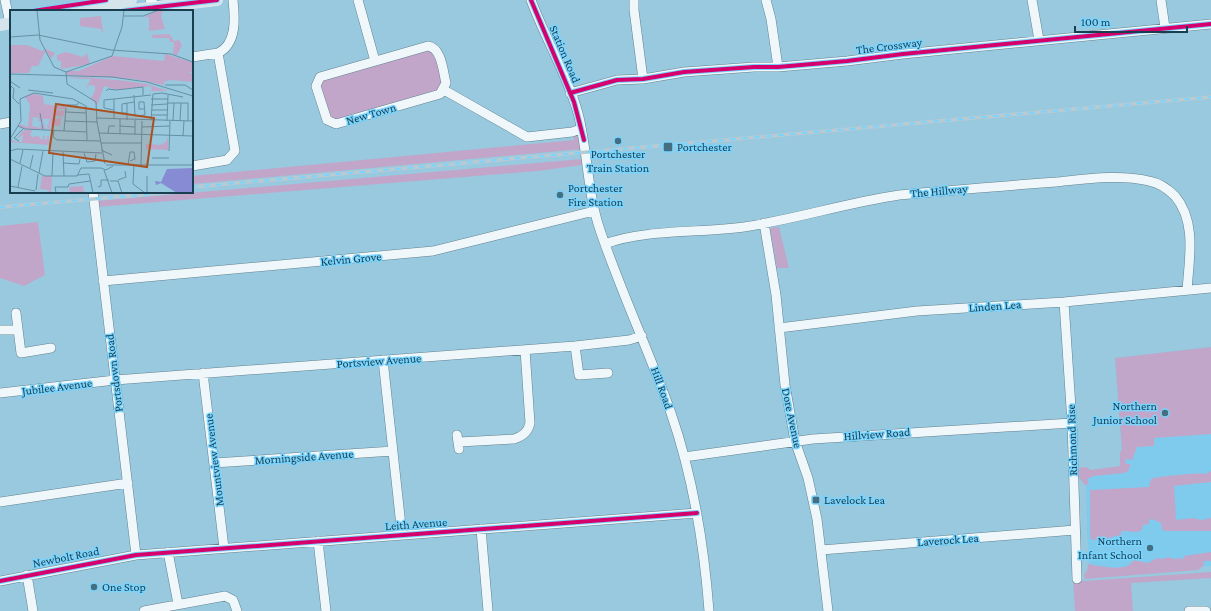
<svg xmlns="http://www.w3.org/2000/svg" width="1211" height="611" viewBox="0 0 1211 611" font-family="'Crimson Pro',serif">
<rect width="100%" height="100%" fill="#98c9df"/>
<!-- built -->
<path fill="#7ecbee" d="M1211 347V566L1090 574 1087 530 1086 471 1123 467 1115 358Z"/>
<!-- green -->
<path fill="#c2a6c9" d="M429 50C439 59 444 75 442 89L346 116 340 120 330 119 319 87 323 80Z
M574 135 579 138 582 149 192 184V176L574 140Z
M582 159V165L538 171 97 207V201Z
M38 222 45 275 24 286 0 278V226Z
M779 227 789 268H777L770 228Z
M1211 347V434L1154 438V446L1137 447 1132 460 1125 459 1126 464H1131L1128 471 1124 473 1094 476 1087 479 1089 484 1085 485 1077 475 1078 468 1086 467 1091 470 1120 466V452L1122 450 1115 358Z
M1211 471V482L1174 486 1176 520 1192 518 1202 520 1211 518V531H1167L1162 530 1161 523 1152 519 1149 520V524L1143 525 1142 530 1139 531V532L1121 531V535C1111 536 1098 544 1090 538V490L1149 487 1151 479C1154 477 1200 472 1206 474Z
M1211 552V561H1204V565L1198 570 1085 579 1084 574 1087 571 1088 564C1100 566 1115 570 1127 566 1130 565 1132 562 1134 560L1148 563 1157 558 1163 559 1168 557 1175 559 1181 558 1183 560 1184 556Z
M1211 572V578L1131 583 1133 611H1145H1075L1073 579 1084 581Z"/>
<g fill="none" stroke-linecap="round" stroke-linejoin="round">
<!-- minor casing -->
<g stroke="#62828f" stroke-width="10">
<path id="minor" d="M5 0 10 23
M150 0 155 5 160 6
M358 0 375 61
M531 0C545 38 567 74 578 113 588 152 587 192 600 230 621 292 649 351 671 413 693 477 704 544 709 611
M634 0V10L643 79
M766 0 771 19 778 67
M1032 0 1039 40
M1161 0 1165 28
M428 46C442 48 443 72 446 83L440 94 336 124 327 120 316 86 320 77Z
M192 57 218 53
M444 90 527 137 572 132 581 129
M570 93 617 80 643 79 684 72 754 67H778L847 61 903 54 1211 24
M0 124 11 122
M192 166 227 160 235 151 218 53C237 44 235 18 233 0
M93 192 136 555
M764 223 776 295 785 385 795 441 808 478 817 519 828 611
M605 244C645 229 701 233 744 227 796 219 846 203 899 195 951 190 1003 186 1056 182 1086 179 1120 174 1149 181 1159 183 1168 189 1175 196 1197 222 1189 260 1187 290
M103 281 433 251 594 211
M1064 302 1072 423 1077 579
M16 313 21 353 51 348
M779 328 917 311 1064 302 1211 288
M0 330H17
M575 346 579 375 608 373
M383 360 402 535
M203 373 224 548
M0 393 115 380 575 346 629 340 642 336
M457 435 459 449
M459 442 514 439C523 436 528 432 530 423L525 350
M684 457 813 439 1072 423
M214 463 393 451
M0 502 128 483
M481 529 488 611
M318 541 326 611
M821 550 1075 530
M168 552 178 604
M27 575 33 611
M0 581 136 555 697 513
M144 611 225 596 233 600 237 611
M1189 611H1206"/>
</g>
<!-- major casing -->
<g stroke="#d1e7f1" stroke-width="12">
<path id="major" d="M73 11 131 0
M124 11 217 0
M0 25 11 23"/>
</g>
<!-- minor -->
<use href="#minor" stroke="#f0f7fa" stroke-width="9"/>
<!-- major -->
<use href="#major" stroke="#d5e3ea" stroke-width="11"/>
<!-- rail casing -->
<g stroke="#bbcad1" stroke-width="3.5">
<path id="rail" d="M192 187 1211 97
M0 207 174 192"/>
</g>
<!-- rail -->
<use href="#rail" stroke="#7ad4fd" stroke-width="2" stroke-dasharray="6" stroke-linecap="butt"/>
<!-- cycleway casing -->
<g stroke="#7ad4fd" stroke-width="6">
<path id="cycleway" d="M531 0 574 102 584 140
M33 11 106 0
M124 11 217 0
M570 93 617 80 643 79 684 72 754 67H778L847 61 903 54 1211 24
M0 581 136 555 697 513"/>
</g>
<!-- cycleway -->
<use href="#cycleway" stroke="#d6006c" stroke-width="4"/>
</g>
<!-- markers -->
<g fill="#456f81" stroke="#7ad4fd" stroke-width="1.5">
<circle cx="618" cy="141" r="4"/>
<rect x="663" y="142" width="10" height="10" rx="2"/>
<circle cx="560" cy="195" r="4"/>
<circle cx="1165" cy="413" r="4"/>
<rect x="812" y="496" width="8" height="8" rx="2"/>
<circle cx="1150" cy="548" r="4"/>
<circle cx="94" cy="587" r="4"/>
</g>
<g text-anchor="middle" stroke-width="3" stroke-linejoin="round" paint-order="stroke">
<!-- street labels -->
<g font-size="12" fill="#183e4f" stroke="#7ad4fd">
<text transform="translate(889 46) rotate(-7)" y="4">The Crossway</text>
<text transform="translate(565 54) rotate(67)" y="4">Station Road</text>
<text transform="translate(371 114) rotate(-16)" y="4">New Town</text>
<text transform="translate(939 191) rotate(-5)" y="4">The Hillway</text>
<text transform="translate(351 259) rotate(-5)" y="4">Kelvin Grove</text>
<text transform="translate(995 306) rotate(-4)" y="4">Linden Lea</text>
<text transform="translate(379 361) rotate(-4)" y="4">Portsview Avenue</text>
<text transform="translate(114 373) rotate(-97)" y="4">Portsdown Road</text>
<text transform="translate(57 387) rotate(-7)" y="4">Jubilee Avenue</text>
<text transform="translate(662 388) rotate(70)" y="4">Hill Road</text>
<text transform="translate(792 418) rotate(78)" y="4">Dore Avenue</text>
<text transform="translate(877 434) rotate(-4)" y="4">Hillview Road</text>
<text transform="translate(1072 440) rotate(-92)" y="4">Richmond Rise</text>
<text transform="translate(304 457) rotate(-4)" y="4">Morningside Avenue</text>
<text transform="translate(214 460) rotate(-97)" y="4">Mountview Avenue</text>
<text transform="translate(416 524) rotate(-4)" y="4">Leith Avenue</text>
<text transform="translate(948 540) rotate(-4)" y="4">Laverock Lea</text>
<text transform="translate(66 557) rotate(-11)" y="4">Newbolt Road</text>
</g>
<!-- poi labels -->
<g font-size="12" fill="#183e4f" stroke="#7ad4fd" text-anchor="start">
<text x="677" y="151">Portchester</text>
<text x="618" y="158" text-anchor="middle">Portchester<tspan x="618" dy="14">Train Station</tspan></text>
<text x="568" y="192">Portchester<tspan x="568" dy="14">Fire Station</tspan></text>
<text x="1157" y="410" text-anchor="end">Northern<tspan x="1157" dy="14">Junior School</tspan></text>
<text x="824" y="504">Lavelock Lea</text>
<text x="1142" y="545" text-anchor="end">Northern<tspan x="1142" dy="14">Infant School</tspan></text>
<text x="102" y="591">One Stop</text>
</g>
</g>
<!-- overview -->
<g transform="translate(10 10)">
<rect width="183" height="183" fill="#98c9df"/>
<path d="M149 0H153L151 6 155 19 139 21V7H134ZM91 6 93 22 100 20 92 22 91 19 70 16V8ZM159 24 164 31 169 30 172 35 167 45 163 44 164 32H160L159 28H143L141 25ZM0 35H17L32 41 36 39 45 43 41 49 36 40 28 56H22L19 63H0ZM56 42 73 47 77 43 80 54 51 59V51L47 50V45ZM155 44 182 52 183 62H178L183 64V72L160 70 154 72V75L124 69 56 65 57 61H69L103 46 154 51ZM74 67 116 71 137 74 158 81H139L142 80 141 76 107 80 94 76 87 96 81 88 85 81V76L80 75 76 78 81 69 56 68ZM24 84 33 86 34 94 52 97 51 94H57L55 99H43L55 101 54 105 42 107 48 109 51 106H54L51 107 50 116 41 115 40 120 34 119 32 114 34 113 35 118 39 119 36 115H39L38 113 40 109H33V112L28 111 29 108 23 107 22 116 31 118 29 115H31L33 119H15L9 116 10 114 18 117 20 95 15 86ZM14 120H23L20 124 22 127 29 126 30 129H33V126H35L34 131 38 128 36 126H39V135L0 132 1 128 3 131 12 132 13 125 6 129ZM158 127V140L136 139V134L150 135 156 132ZM32 166H42L41 183 31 182H38L39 180 30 179ZM73 176 74 183H60L59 177Z" fill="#c2a6c9"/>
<path d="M183 158V183H167L151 173 146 175 145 171 151 172 157 159Z" fill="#878bd4"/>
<path fill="none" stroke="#6591a5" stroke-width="1" d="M27 0 30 30 44 57 56 62M114 6H133L149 0M0 27 28 25 101 40 161 44 183 52M56 62 57 74 86 92 87 112 95 154M56 62 102 46 112 17 114 0M0 64 102 67 137 72 183 86M0 71 10 78M0 75 4 79 3 88 9 94M155 75H175L183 80M18 80 43 83M96 81 98 79 106 80 133 77V85M124 85 125 106 135 105 134 92H129V99H134M104 89 141 85M141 89H158M157 93H178M57 95H67L69 92M141 95 157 94M141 100H157M56 102 76 103M30 103 33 120M117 103H112V94L124 92M141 105H157M86 108 183 111M104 109V89L94 90V98L104 100M117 110V93M141 110 143 84 152 83 173 87M55 111 87 112M157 111 158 85M163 111 164 93M170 111 171 93M178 111V93M8 116 15 119 77 122M110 116 125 117M132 117 160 116M44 120 43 127 47 130 91 131M54 121 56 98M89 123 183 126M98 123 99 116H105M110 124V109M125 125V110M173 126 174 111M0 129 11 111 10 89 24 83 63 89 76 96 77 130M9 131 4 128 14 118M91 133H132M91 140 102 145M0 141 7 139 92 143M159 141 160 111M53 142 54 166M74 143 77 152 85 151 86 144M142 148H159M0 149 35 166H67L71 158H91M10 153 13 140M53 153 69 154 70 149M96 155H183M118 155 120 142H124L125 149 120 151M124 155 123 174 135 183M131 155 132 111M20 158 23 145M91 158 96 160 103 156M94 160 102 183M29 163 33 141M68 165 79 164 83 183M42 166 43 142M137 166V183M108 170 116 167 115 161M100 171H108L112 183M59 174 80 171M0 176 25 181M8 177 12 156M88 177 91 176V170H99M26 180 28 164M46 183 45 177H58L59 174"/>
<path fill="#aa5120" fill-opacity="0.15" stroke="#aa5120" stroke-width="2" d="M46 94 144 108 137 157 39 143Z"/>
<rect width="183" height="183" fill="none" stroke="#183e4f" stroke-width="2"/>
</g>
<!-- scale -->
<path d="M1075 26v6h112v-6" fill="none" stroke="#183e4f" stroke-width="2"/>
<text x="1081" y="26" font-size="12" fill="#183e4f" stroke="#7ad4fd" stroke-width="3" paint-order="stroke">100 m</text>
</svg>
